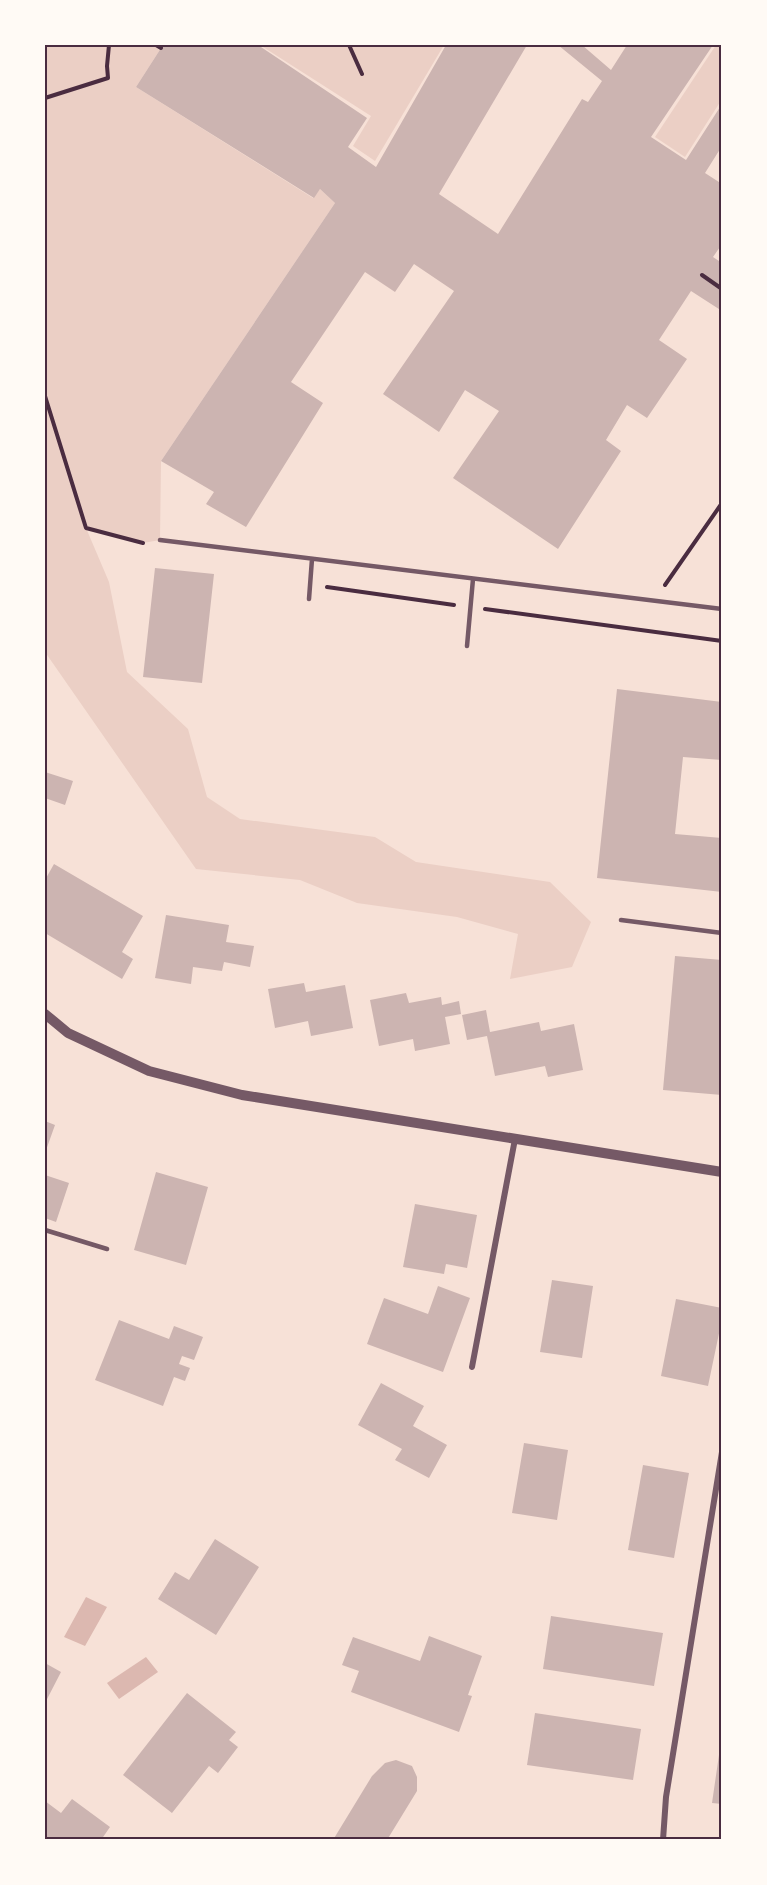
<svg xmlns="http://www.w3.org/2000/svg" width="767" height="1885" viewBox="0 0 767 1885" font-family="Quicksand,sans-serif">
<rect width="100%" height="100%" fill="#f7e1d7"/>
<!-- green -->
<path fill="#ebcfc5" d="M45 45H163L136 87 313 198 320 189 335 203 161 461 160 540 143 543 86 528 109 582 127 672 188 729 207 797 240 819 375 837 416 862 550 882 591 922 572 967 510 979 518 934 457 917 357 903 300 880 196 869 45 652Z
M260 45H444L375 161 353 146 371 116Z
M716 45H722V99L685 157 655 137Z"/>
<!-- water -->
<path fill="#dcb8b0" d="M86 1597 107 1607 85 1646 64 1637Z
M146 1657 158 1672 119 1699 107 1683Z"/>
<!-- building -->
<path fill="#ccb4b1" d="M163 45H258L367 118 348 147 376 167 446 45H527L439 194 498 234 582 99 588 102 602 81 558 45H582L611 70 627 45H713L651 137 686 160 722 104V146L705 173 722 184V244L713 257 722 263V311L691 291 659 340 687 359 647 418 627 405 606 440 621 451 558 549 453 478 499 411 465 390 439 432 383 394 454 291 414 264 395 292 365 272 291 382 323 403 246 527 206 504 214 492 161 461 335 203 320 189 314 198 136 87Z
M155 568 214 574 202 683 143 677Z
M617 689 722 702V760L683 757 675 834 722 838V892L597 878Z
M45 772 73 781 65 805 45 798Z
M54 864 143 916 122 952 133 959 122 979 45 933V880Z
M166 915 229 925 226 942 254 946 250 967 224 962 222 971 193 967 191 984 155 978Z
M675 956 722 960V1095L663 1090Z
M304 983 306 992 345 985 353 1028 311 1036 308 1021 275 1028 268 989Z
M406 993 409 1003 441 997 442 1005 459 1001 461 1014 445 1017 450 1044 415 1051 413 1039 379 1046 370 1000Z
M486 1010 490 1032 539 1022 541 1031 574 1024 583 1070 548 1077 545 1066 495 1076 487 1036 467 1040 462 1015Z
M45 1121 55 1125 45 1153Z
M156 1172 208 1187 186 1265 134 1250Z
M45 1175 69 1183 56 1222 45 1218Z
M415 1204 477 1215 467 1268 446 1264 444 1274 403 1267Z
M552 1280 593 1286 582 1358 540 1352Z
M438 1286 470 1298 443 1372 367 1344 384 1298 428 1314Z
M676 1299 722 1308V1319L708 1386 661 1376Z
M119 1320 169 1339 174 1326 203 1337 194 1360 182 1356 179 1364 190 1368 185 1381 174 1377 163 1406 95 1380Z
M381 1383 424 1406 413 1426 447 1445 429 1478 395 1460 402 1449 358 1425Z
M524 1443 568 1450 557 1520 512 1513Z
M643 1465 689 1473 674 1558 628 1550Z
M215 1539 259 1567 216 1635 158 1599 175 1572 189 1580Z
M551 1616 663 1633 654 1686 543 1669Z
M429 1636 482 1656 468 1695 472 1696 459 1732 351 1692 359 1671 342 1665 353 1637 420 1661Z
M45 1663 61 1672 45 1703Z
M187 1693 236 1732 229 1740 238 1747 218 1773 209 1766 172 1813 123 1775Z
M535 1713 641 1729 633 1780 527 1765Z
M720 1748H722V1804L712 1803Z
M396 1760 412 1766 417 1777V1791L387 1840H333L372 1776 385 1763Z
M72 1799 110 1827 101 1840H45V1801L61 1813Z"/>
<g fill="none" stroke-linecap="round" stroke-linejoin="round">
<!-- path -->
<path stroke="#4a2c40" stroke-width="4" d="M156 45 161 48
M349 45 362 74
M45 98 108 78 107 66 109 45
M702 275 722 289
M45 396 86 528 143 543
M665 585 722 503
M327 587 454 605
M485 609 722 641"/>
<!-- service -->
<path stroke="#755966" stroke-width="4.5" d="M160 540 722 609
M309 599 312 559
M467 646 473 579
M621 920 722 933
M45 1230 107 1249"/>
<!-- minor -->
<path stroke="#755966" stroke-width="6" d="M472 1367 515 1139
M663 1840 666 1797 722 1452"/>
<!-- tertiary -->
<path stroke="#755966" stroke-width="10" d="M45 1014 68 1033 149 1071 242 1095 722 1172"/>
</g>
<!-- border -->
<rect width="767" height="1885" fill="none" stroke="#fffaf5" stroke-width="93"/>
<rect x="46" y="46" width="674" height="1792" fill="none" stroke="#4a2c40" stroke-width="2"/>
</svg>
